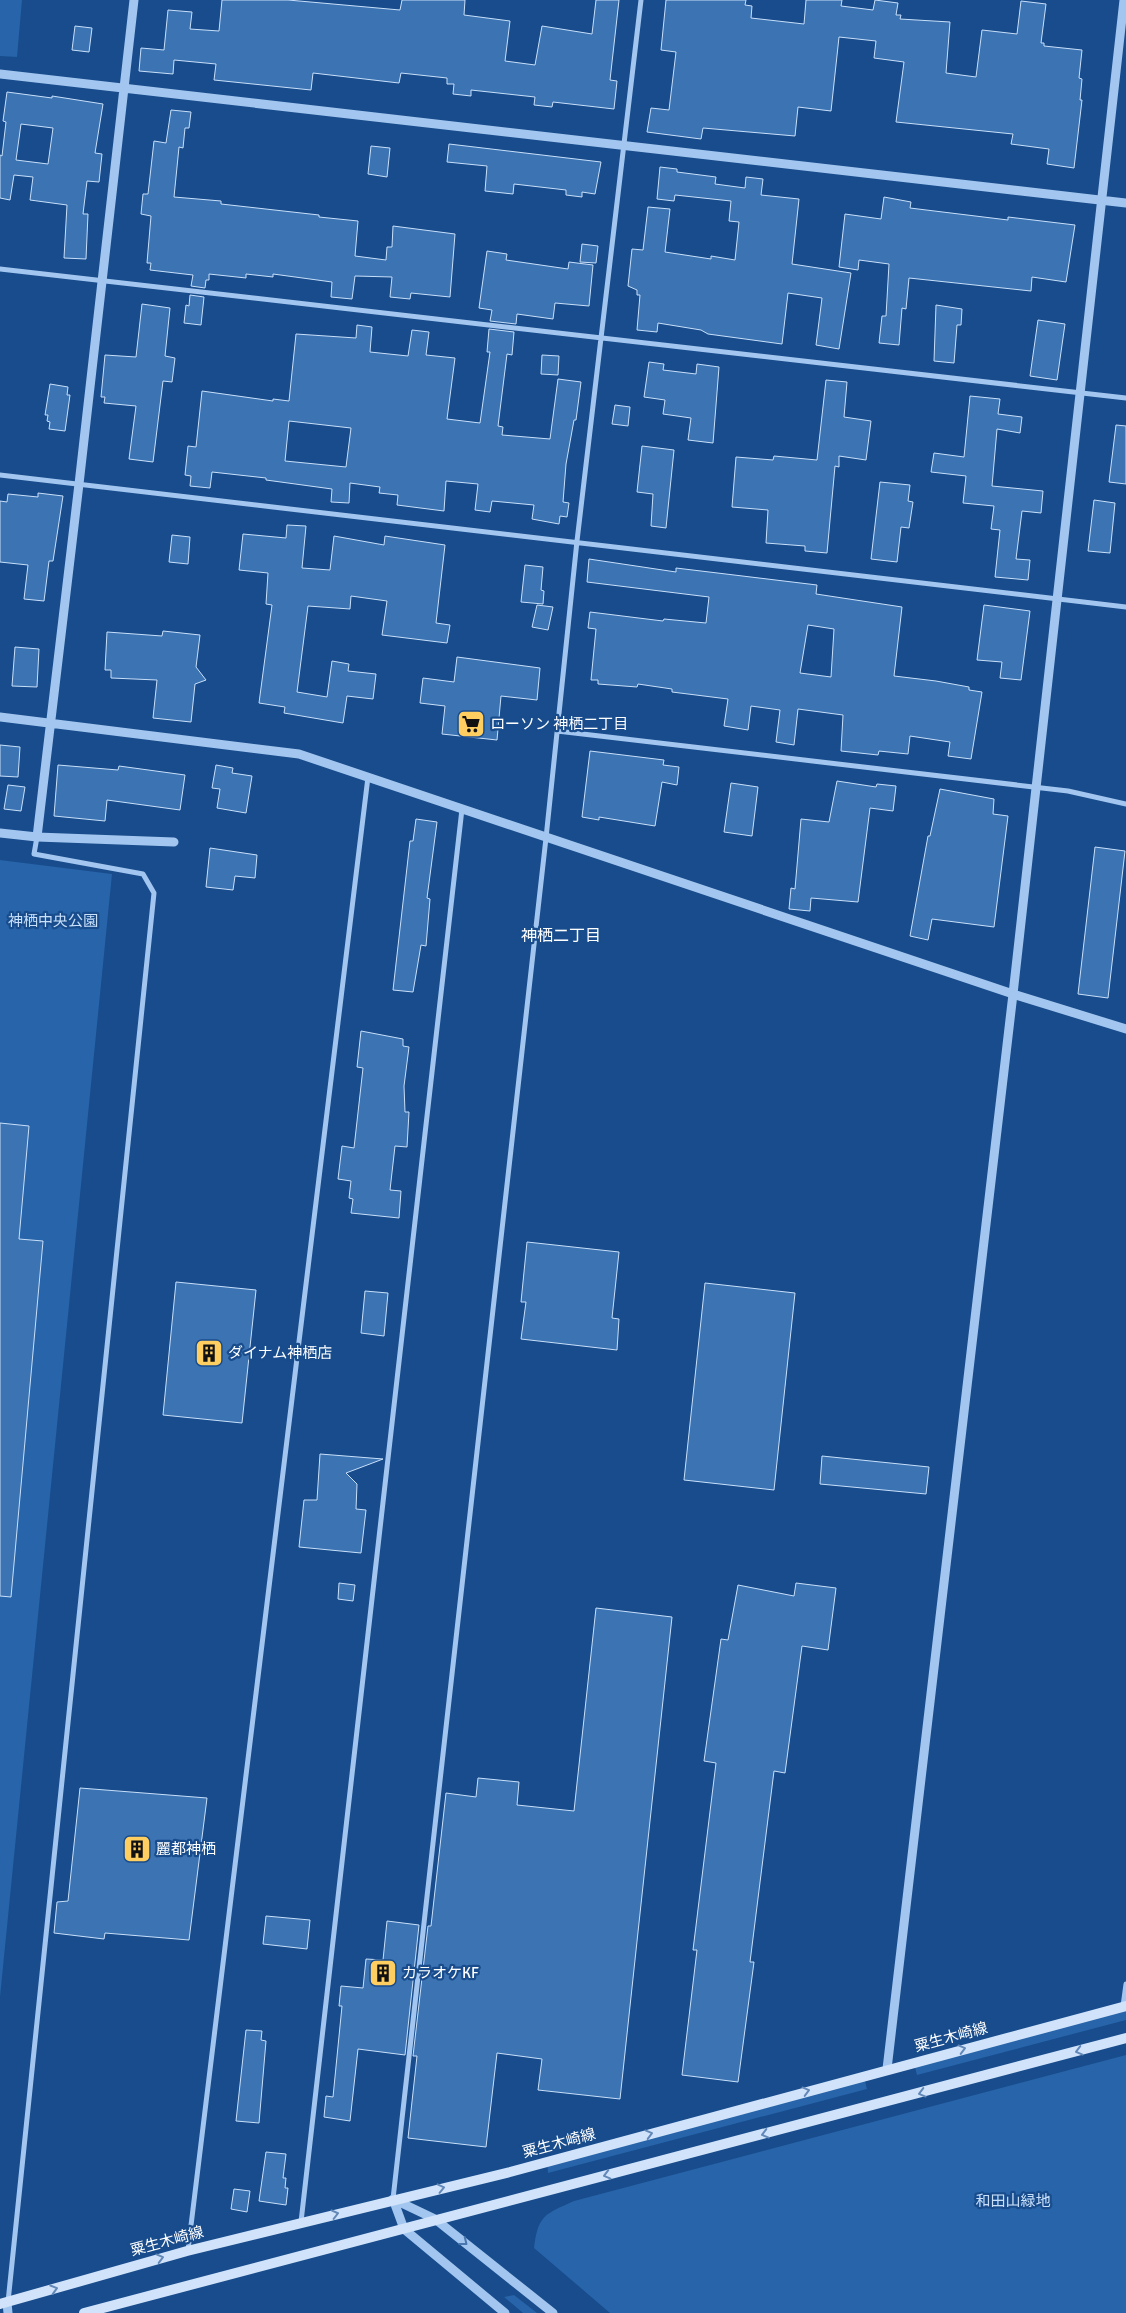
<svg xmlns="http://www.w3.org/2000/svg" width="1126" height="2313" viewBox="0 0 1126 2313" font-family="Signika,'Noto Sans JP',sans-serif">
<rect width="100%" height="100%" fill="#184c8c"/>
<!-- green -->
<path fill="#2764a9" d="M0 0H22L17 57 0 56Z
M0 860 112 874 0 1997Z
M1126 2008V2020L917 2075 914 2064Z
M1126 2055V2313H610L534 2248C538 2215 545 2214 574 2201Z
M864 2077 867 2089 548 2173 547 2162Z
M514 2295 537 2313H523L504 2297Z"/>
<!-- building -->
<path fill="#3c73b3" stroke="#c8e0fa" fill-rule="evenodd" d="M222 0H288L400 10 402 0H465L464 15 510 21 505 61 535 65 542 26 592 34 596 0H619L610 80 617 81 614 109 553 102 552 107 534 105 535 97 471 90V96L453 94 454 84H447V78L401 73 399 83 313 73 311 90 214 80 216 64 174 60 173 74 139 71 141 48 164 50 168 10 192 12 190 29 219 31Z
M666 0H746L745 5 752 6 751 18 804 24 806 0H842L841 6 873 10 875 0 898 3 896 15H901L900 19 950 22 946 73 976 77 982 30 1017 34 1021 1 1046 4 1041 43H1044V46L1082 50 1079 78 1082 79 1080 100H1082L1074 168 1047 164 1049 149 1011 144 1013 134 896 122 904 62 874 58 876 41 839 37 831 111 798 107 795 136 703 128 701 139 647 132 651 108 669 110 676 52 661 50Z
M75 26 92 28 89 52 72 50Z
M7 92 52 98V96L103 104 95 153 102 154 99 182 87 181 83 214H88L86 259 64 258 67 205 30 200 33 177 14 175 10 200 0 198V155L2 156 6 122 3 121ZM21 124 53 128 48 164 16 160Z
M171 110 191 112 189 128H185L183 148 179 147 174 197 221 201V204L319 215V217L358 221 355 256 386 260 387 247H392L393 226 455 234 450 297 411 293 410 299 390 297 392 277 355 276 352 299 331 297 332 282 273 274V277L246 274V278L209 274V280H206L205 288 191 286 193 275 150 270 151 263H147L151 216 141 214 143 194H148L154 141 166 143Z
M449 144 601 162 595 194 582 192V197L566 195V190L514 184 513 194 485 191 487 166 447 162Z
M371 146 390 148 387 177 368 174Z
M660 167 677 169V172L716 177 715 184 745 188 746 177 763 179 761 195 799 199 792 264 851 273 839 349 816 345 822 298 788 293 782 344 708 334 701 330 658 323 657 332 637 330 640 295H637V290L628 286 632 249 643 250 648 207 670 209 665 252 711 259V256L735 260 739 222 729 221 731 201 675 195 674 201 657 199Z
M884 197 911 202 910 208 1008 220V217L1075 225 1066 282 1032 277 1031 291 909 278 906 309 902 308 899 345 879 343 882 316H886L889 264 859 260 858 270 839 267 845 214 881 219Z
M582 244 598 246 596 263 580 262Z
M487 251 507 254 506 260 568 269 569 262 593 265 589 306 555 303 553 319 517 314 516 324 490 321 492 310 479 308Z
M190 295 204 297 201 325 184 323 186 305 189 306Z
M142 304 170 308 165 356 175 358 172 382 163 381 153 462 129 459 136 406 104 403 105 397H101L105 355 136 357Z
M936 305 962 309 961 325H957L954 363 934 361Z
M1038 320 1065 324 1057 380 1030 376Z
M357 325 372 327 370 352 408 356 412 330 429 332 426 355 455 358 447 419 480 423 490 352H487L489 329 514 332 512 355 507 354 498 426 503 427 502 435 550 439 558 379 581 382 576 420H574L566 464 563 502 569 503 567 517 560 516 559 524 532 519 534 505 492 501 490 512 475 510 478 484 446 481 444 511 397 505 398 495 379 493 380 487 350 483 349 503 331 502 332 489 266 480V478L212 472 210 488 190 486 191 476 185 475 188 446 196 447 202 391 273 401V399L289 401 296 334 356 338ZM289 421 351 428 346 467 285 461Z
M542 355 559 356 558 375 541 374Z
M649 362 664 364 663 370 696 374 697 364 719 367 713 443 688 440 691 418 663 414 665 400 644 397Z
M826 380 847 382 844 417 871 421 866 460 839 456V467L835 466 827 553 805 551V546L766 543 768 510 732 507 736 457 773 460 774 456 817 460Z
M50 384 68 387 67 395H70L65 431 49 429 50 422 47 421 48 415H45Z
M970 396 1000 399 998 414 1022 417 1020 433 997 429 992 486 1043 491 1041 513 1022 511 1016 559 1030 560 1028 580 995 577 1000 530 991 529 994 506 963 503 966 476 931 472 934 453 964 457Z
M615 405 630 407 628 426 612 424Z
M1116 425 1126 426V484L1109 482Z
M642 446 674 450 666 528 651 526 653 494 637 492Z
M880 482 910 485 908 501 913 502 909 528 901 527 897 562 871 559Z
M38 493 63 496 53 561H49L44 601 24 599 28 565 0 562V501L7 502 8 494 38 497Z
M1094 500 1115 503 1110 553 1088 551Z
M287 525 306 526 302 568 330 570 334 536 384 545 385 536 445 545 436 623 450 625 447 643 382 635 387 601 351 596 350 609 308 606 297 692 327 697 332 661 349 664 348 671 376 674 373 699 347 696 343 723 284 713 285 707 259 703 272 605 266 604 268 573 239 570 243 534 286 538Z
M172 535 190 537 188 564 169 562Z
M589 559 676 572V568L817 585 816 594 902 607 894 676 936 681 969 687V690L982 692 971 759 948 756 950 742 910 736 908 754 879 751 878 755 841 751 843 715 798 709 794 745 776 742 780 710 751 706 748 730 724 726 728 699 672 692V689L638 684 637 687 598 684V680H591L596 629 588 628 590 612 663 621 664 619 706 623 709 597 587 582ZM808 625 834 629 831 677 800 673Z
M525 565 543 567 541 590 544 591 543 604 521 602Z
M537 605 553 607 548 630 532 627Z
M984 605 1030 611 1021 680 1000 678 1002 662 977 660Z
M163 631 200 635 196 667 206 680 195 684 191 722 153 718 157 680 111 678V670H105L107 632 162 636Z
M15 647 39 649 37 687 12 686Z
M457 657 540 668 537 700 501 696 497 740 442 734 445 706 420 703 423 678 454 682Z
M0 745 20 747 18 777 0 776Z
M590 751 664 760 663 765 679 767 677 785 662 782 655 826 599 817V820L582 817Z
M58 765 118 770 119 766 185 775 180 810 107 800 105 821 54 816Z
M216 765 233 768 232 773 252 776 246 813 217 808 220 789 212 788Z
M837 781 876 787 877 784 896 786 893 811 870 808 858 902 811 898 810 911 789 909 791 888 795 889 801 819 829 822Z
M731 783 758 787 752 836 724 832Z
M8 785 25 787 21 811 4 809Z
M940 789 994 799 993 814 1008 816 994 927 932 919 928 940 910 936 928 836H930Z
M416 819 437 822 427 898 430 899 426 946 421 945 413 992 393 990 410 841H413Z
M1095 847 1125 851 1108 998 1078 994Z
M210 848 257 855 255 878 235 876 233 890 206 887Z
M361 1031 403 1039V1046L409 1047 404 1086 405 1112H409L407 1147 395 1146 390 1190 401 1191 399 1218 351 1213 353 1199 349 1198 351 1181 338 1179 342 1146 354 1148 363 1068 357 1067Z
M0 1123 29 1126 19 1239 43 1241 11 1597 0 1596Z
M527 1242 619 1252 612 1318 619 1319 617 1350 521 1339 526 1302H521Z
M176 1282 256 1290 242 1423 163 1415Z
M705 1283 795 1293 774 1490 684 1480Z
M365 1291 388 1293 384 1336 361 1333Z
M320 1454 383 1459 346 1473 357 1484 356 1509 366 1510 361 1553 299 1547 304 1500H317Z
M822 1456 929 1467 926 1494 820 1484Z
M339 1583 355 1585 353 1601 338 1599Z
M796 1583 836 1588 828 1650 802 1646 785 1773 774 1771 750 1962H754L738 2082 682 2075 697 1950H693L716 1763 704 1761 721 1639 728 1640 738 1585 794 1596Z
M596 1608 672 1617 620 2099 538 2090 542 2059 497 2053 486 2147 408 2138 417 2056H413L428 1926H431L446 1793 476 1797 478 1778 519 1782 517 1805 574 1811Z
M80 1788 207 1798 189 1940 105 1933 104 1939 54 1933 57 1902 68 1901Z
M266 1916 310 1920 307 1949 263 1944Z
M387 1921 419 1925 405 2055 358 2049 350 2121 324 2117 326 2096 333 2097 342 2006H339L341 1986 363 1988 366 1959 383 1960Z
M246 2030 262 2031 261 2040 266 2041 259 2123 236 2121Z
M266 2152 286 2154 283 2178H286L285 2188H288L286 2205 259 2201Z
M234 2189 250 2191 247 2212 231 2209Z"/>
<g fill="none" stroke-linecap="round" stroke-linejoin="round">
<!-- minor -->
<path stroke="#a2c6ef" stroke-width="5" d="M0 269 1126 398
M0 475 1126 607
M557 731 1068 791 1126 804
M1123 2006 1126 1984
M393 2199 546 838 577 541 641 0
M301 2222 462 809
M188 2250 368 777
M8 2302 154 893 143 874 34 854 37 837"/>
<!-- tertiary -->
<path stroke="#a2c6ef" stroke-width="9" d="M0 74 1126 203
M0 717 299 754 1013 994 1126 1029
M0 833 37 837 174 842
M37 837 79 484 134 0
M887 2069 1013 994 1124 0
M393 2199 435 2219 553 2313
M393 2199 404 2229 505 2313
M7 2303 8 2313"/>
<!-- secondary -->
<path stroke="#d0e3fa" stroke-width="10" d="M0 2304 187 2251 510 2172 1126 2006
M84 2313 1126 2038"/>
</g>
<!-- one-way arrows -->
<defs><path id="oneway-chevron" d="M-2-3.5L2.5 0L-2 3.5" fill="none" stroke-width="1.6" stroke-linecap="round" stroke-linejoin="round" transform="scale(1.25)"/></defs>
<g stroke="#6288b8">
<use href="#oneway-chevron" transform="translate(962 2049) rotate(-15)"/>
<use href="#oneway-chevron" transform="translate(1079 2051) rotate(165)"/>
<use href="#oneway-chevron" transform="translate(806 2091) rotate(-15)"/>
<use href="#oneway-chevron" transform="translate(922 2093) rotate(165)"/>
<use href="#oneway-chevron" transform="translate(649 2134) rotate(-15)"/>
<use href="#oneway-chevron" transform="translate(765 2134) rotate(165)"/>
<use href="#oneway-chevron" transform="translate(607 2175) rotate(165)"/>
<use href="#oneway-chevron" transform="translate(441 2188) rotate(-13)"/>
<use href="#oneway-chevron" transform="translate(335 2214) rotate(-14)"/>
<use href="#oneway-chevron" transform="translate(160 2258) rotate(-15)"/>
<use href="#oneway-chevron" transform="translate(54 2289) rotate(-17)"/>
</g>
<use stroke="#4877af" href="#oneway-chevron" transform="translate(464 2242) rotate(38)"/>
<!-- icons -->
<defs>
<g id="supermarket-square" transform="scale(1.4375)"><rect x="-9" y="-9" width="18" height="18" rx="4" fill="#ffce60" stroke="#184c8c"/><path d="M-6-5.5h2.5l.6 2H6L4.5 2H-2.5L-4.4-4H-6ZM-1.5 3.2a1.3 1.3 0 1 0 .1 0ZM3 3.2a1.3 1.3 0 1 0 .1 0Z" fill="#111"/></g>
<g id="building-square" transform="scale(1.4375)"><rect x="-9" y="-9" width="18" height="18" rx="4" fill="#ffce60" stroke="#184c8c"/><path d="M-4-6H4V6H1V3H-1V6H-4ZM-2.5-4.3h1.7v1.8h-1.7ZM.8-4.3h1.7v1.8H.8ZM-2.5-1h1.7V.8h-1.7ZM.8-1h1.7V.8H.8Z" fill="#111"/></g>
</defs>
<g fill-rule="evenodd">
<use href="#supermarket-square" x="471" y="724"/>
<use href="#building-square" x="209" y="1353"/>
<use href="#building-square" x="137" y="1849"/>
<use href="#building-square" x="383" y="1973"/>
</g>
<g text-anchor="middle" stroke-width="4.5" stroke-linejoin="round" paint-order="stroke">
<!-- poi labels -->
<g font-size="15" fill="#fff" stroke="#184c8c" text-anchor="start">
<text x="490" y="729">ローソン 神栖二丁目</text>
<text x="228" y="1358">ダイナム神栖店</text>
<text x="156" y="1854">麗都神栖</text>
<text x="402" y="1978">カラオケKF</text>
</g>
<!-- park labels -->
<g font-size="15" fill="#c8e0fa" stroke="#184c8c">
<text x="53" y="926">神栖中央公園</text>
<text x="1013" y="2206">和田山緑地</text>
</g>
<!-- street labels -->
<g font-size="15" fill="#fff" stroke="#184c8c">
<text transform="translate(951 2037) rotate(-15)" y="5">粟生木崎線</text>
<text transform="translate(559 2143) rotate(-15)" y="5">粟生木崎線</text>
<text transform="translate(167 2241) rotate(-15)" y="5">粟生木崎線</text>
</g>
<!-- neighbourhood labels -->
<g font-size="16" fill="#fff" stroke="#184c8c">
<text x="561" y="941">神栖二丁目</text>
</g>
</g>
</svg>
